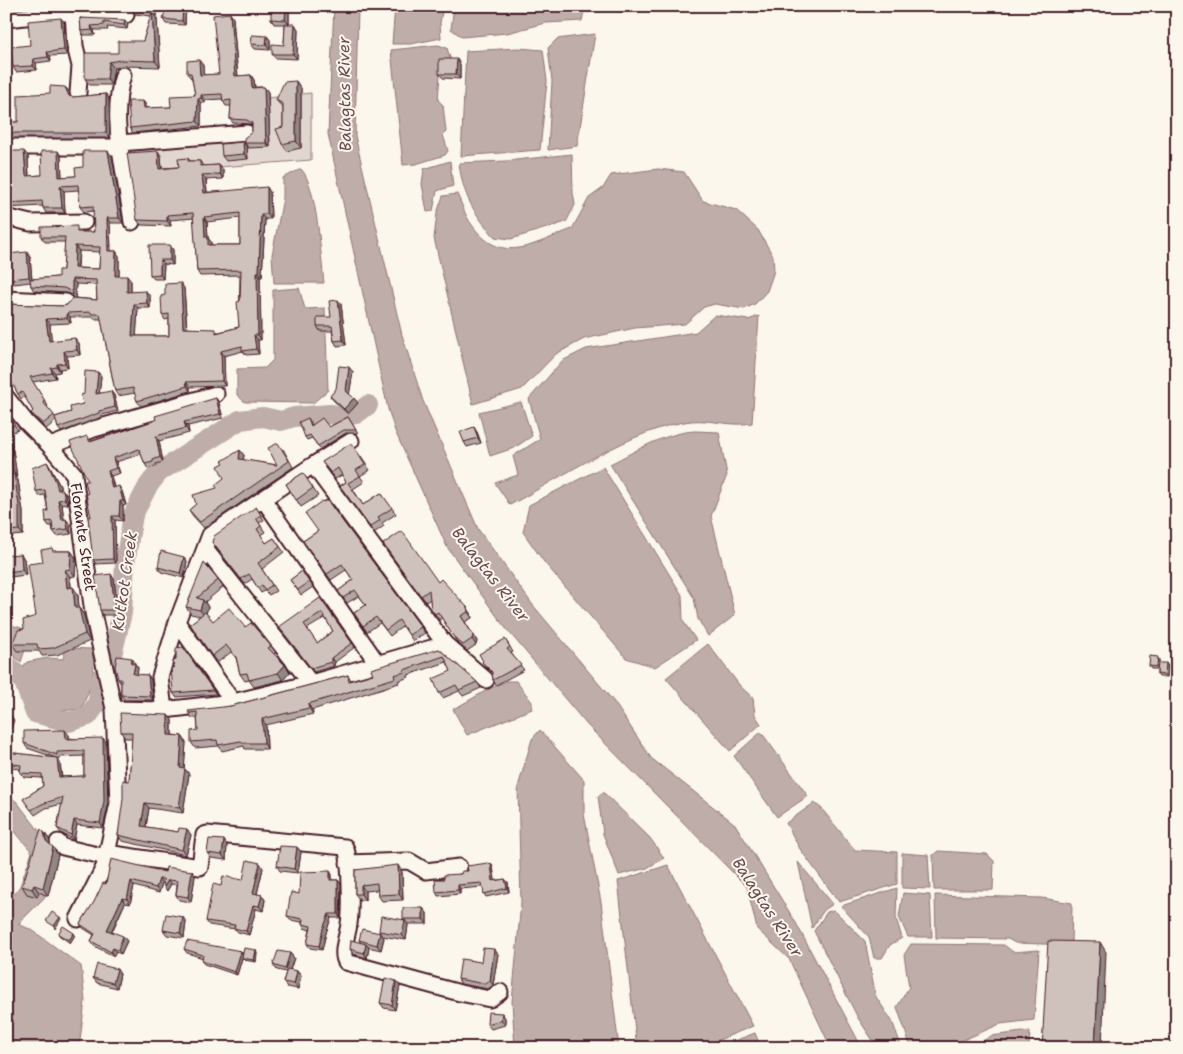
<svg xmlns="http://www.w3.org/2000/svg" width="1183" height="1054" viewBox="0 0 1183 1054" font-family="'Shantell Sans',sans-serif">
<rect width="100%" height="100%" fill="#fbf7ec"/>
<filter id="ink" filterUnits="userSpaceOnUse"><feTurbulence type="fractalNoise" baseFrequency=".02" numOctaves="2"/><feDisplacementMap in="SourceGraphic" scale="10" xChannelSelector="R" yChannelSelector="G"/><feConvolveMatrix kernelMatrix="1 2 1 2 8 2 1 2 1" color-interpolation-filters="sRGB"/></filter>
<g filter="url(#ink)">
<!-- green -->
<path fill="#e2d7d0" stroke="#967b7e" d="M311 93V160L127 174 124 151 255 137 250 100Z"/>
<!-- water -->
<path fill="#bfadaa" stroke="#907477" d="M334 6H358L355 136 402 335 423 401 478 529 532 604 614 702 651 758 735 824 796 923 862 1048H831L789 959 757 929 747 887 587 725 504 626 447 547 395 431 388 409 328 134Z
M395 6H443L440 23 441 38 411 44H392Z
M454 6H585L582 21 546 23 507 33 462 37 451 29Z
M595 34 577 146 548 150 552 81 548 48 557 39Z
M438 45 447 48 451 61H441L438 100 443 105 446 132 443 135 448 151 445 155 416 164 403 165 391 50Z
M519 48 543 50 547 81 540 150 461 156 466 51Z
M572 154 573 193 575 205 566 222 511 239 495 237C473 213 463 195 459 163L506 161Z
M450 161 453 186 437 191 433 211 427 212 422 184 424 169Z
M301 169C317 185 321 258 324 283H274L272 255 283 198V178Z
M658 169 684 172 703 201 736 210 758 230 773 256 774 271 767 291 755 304 744 309 715 304 704 307 685 324 635 328 584 339 556 354 522 389 473 404 434 238 437 213 443 196 457 194C462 204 465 216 472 225 502 267 534 243 572 229L589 198 603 188 611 175Z
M299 288 305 309 325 308 328 390 313 403 245 402 237 395V369L265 368 273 360V290Z
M715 315 748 320 759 316 752 423C731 427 711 419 691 421 636 427 560 478 510 505L495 483 518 475 513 456 540 439 529 399 562 361 586 349 696 332Z
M521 402 532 436 514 448 490 456 479 412Z
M695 431 719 432 727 475 711 516 735 615 708 636 698 619 694 598 610 464C638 450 664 433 695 431Z
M603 467 682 595 683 621 696 640 655 667 626 658 544 562 523 532 529 505Z
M6 601 8 624 31 631 21 662 6 649Z
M708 644 740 686 753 698 755 715 761 724 730 751 666 678Z
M66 648 91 649C98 669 90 690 81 709 24 715 48 701 22 668L27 662 47 658 63 659Z
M507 681H516L532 702V709L467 735 453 709C472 700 487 688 507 681Z
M540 730 584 780V814L601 902 619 1048H515L512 1002 521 902 518 787 532 739Z
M761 732 808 796 777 817 734 756Z
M603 792 650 838 664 858 647 868 619 875 603 834 598 796Z
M6 793 17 802 57 854 44 898 18 924 32 930 81 966 85 1001 79 1048H6V904L20 886 32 852 6 821Z
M814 803 821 808 855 850 897 852V884L839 902 800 849 786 823Z
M938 851 987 854 994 861 993 890H934L933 855Z
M902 853 928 855 930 889 902 888Z
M798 862 833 904 824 910 812 928Z
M668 865 753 1026 699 1048H637L618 881Z
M897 888 896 918 902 938 890 945 882 958H874L869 937 841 906Z
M903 893 930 895 932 937H908L899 917Z
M935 895 1042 898 1072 903 1071 945 1015 943 1008 939 936 938Z
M834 910 865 941 876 997 892 1021 902 1048H878L858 1018 814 931 827 912Z
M911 944 1004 945 1013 952 1039 950 1034 1020 1000 1024 952 1045 937 1048H911L897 1007 909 987 904 955Z
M1030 1031 1029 1048H971L991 1036Z
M755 1033 761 1048H716Z"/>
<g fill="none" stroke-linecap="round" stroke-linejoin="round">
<!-- river -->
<path stroke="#bfadaa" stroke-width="20" d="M6 663 24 682 35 713 69 722 88 716 98 702 100 682 112 655 122 613 125 563 133 515 148 486 159 472 240 420 263 417 281 421 294 417 330 414 343 416 356 414 368 405"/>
<!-- minor casing -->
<g stroke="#4a1f2b" stroke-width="19">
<path id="minor" d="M73 12 75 46 80 66 78 93
M6 19 73 12 126 15
M123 75C109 121 126 175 132 222
M120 143 247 133
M6 147H121
M6 217 30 223 84 222
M6 299 66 302
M6 397 26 422 50 446 74 474 93 613 114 709 118 803 104 867 78 919
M50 446 94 429 216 394
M313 465 351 441
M263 499 378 664
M205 549 311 683
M177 622 233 702
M445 644 486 680
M114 709 164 710 233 702 311 683 445 644 313 465 210 535 177 622 160 677 164 710
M58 842 63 847 106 857
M107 853 200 867 204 835 207 834 345 847C351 857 351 911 349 924 348 934 340 953 346 962L460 993 490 999 500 992
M348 863 409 861 426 871 459 867"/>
</g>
<!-- minor -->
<use href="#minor" stroke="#fbf7ec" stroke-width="15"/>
</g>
<!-- wall -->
<path fill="#b2a7a2" stroke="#4a1f2b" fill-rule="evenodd" d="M131 6H158L157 16H155L157 19 160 67 125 66 114 68 111 85H90L85 79 118 53 143 41 151 16 135 14 131 9Z
M186 6 185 25 166 24 163 19Z
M289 12V24L298 29 297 59 275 58 272 54 284 45 285 24H274L271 19Z
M80 18 128 24 127 29 107 27 108 30H94L95 35H84L81 31Z
M233 18 238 76 251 75 254 80 255 87H264L268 92 270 147 248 148 245 143 252 132V125L251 124 233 123 230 119 231 106H226L223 101 222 99 205 100V103H201V126L133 133 130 128 143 101 146 105 147 108 171 107 195 95 192 78H191L187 73 203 65V75L219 74Z
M64 22 67 55 50 56 51 61 36 63 37 70 16 72 13 67 30 45Z
M6 23 9 28 11 43 6 44Z
M267 36 270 40V50L255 49 251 44Z
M460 64V79L443 78 439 74Z
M301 88V148L287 151 282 144 283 127V108L276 100Z
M69 91 71 97H73L106 94 109 99 110 138H6V122H18Z
M243 142 247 147 248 159 226 161 222 156Z
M6 151 28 156 29 176 42 175 61 156 62 177 76 176 83 167 112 156 123 223H110L111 251H116L119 256V276L131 281V292L150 296V308H138L136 336H169V319L165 320 162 315 165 295 184 288 187 328 219 332 239 327 240 275 200 276 197 271 194 218 170 220 171 226 141 225 137 220 158 151 161 156 162 168 179 167 188 158 190 161H200L203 166 219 165 223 170V179L206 180 207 192H270L271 219H265L262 277H260L261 340H258L259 354 246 355 243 351 224 356 225 386 190 387V391L141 406 137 401 135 393 118 396 115 391 101 319H94L93 317H70L71 323 50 324 51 340 79 343 80 355 67 356 68 368 60 369V372L55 373 56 378 33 382 48 406 47 407 55 417 71 412 83 404 84 394 101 376 99 393 114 395 118 411 102 415V417L61 432 58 428 56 421 46 429 35 418 31 413 33 411 25 397 21 399 18 394 7 373 6 374V304L62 306 67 305 73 298 70 294 67 293 34 291 31 286V282L14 284 10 279 30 257 32 279 58 277 63 270 65 242H45L41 237 81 232H94V211L84 212 80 207 79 190 64 191 65 213H46L43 208V206L6 208ZM240 218V245H211V242L208 238 207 222ZM79 251 100 252 99 269 78 268ZM76 284 96 285 97 300 75 298Z
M6 222 11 228 10 247 6 246Z
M170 245 173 250V265L164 264 163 279H154L150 275Z
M341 304 346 345 337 346 334 341 332 331H320L317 326 331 317Z
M353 372 349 394 358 403 348 414 334 401 330 396Z
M216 398 219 403 223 418 188 426 189 433 159 441 163 462 156 464V466L148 469 145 464 141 454 116 462 120 473 111 476 114 487 122 491 126 505 123 506V521L115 520 116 563 96 564 93 560 91 517 88 494V481L91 441 156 420Z
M6 412 18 430 10 433 12 447 11 448 13 450 17 477 16 478 18 480 23 512V535L12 536 8 531V522H6Z
M348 417 358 433H346L320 449 312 438 307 440 305 437 308 418 312 425 329 427Z
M477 432 481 443 467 447 464 442Z
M354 447 370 470 360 476 364 482 353 489 363 505 381 493 396 514 382 523 384 526 374 533 340 486 346 482 342 475 335 479 322 462Z
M283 449 293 467 204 528 193 516 189 510 217 488 224 478 244 455 243 460 277 465Z
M47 462 50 467 60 486V490L66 494 68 504 62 505 64 520 70 524 71 534 57 536 53 531 52 526H49L46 522 48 511 45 495 39 496 36 491Z
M303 473 318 496 301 507 286 484Z
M327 500 425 633 413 641 403 626 390 636 380 623 367 632 354 613 366 605 359 596 347 603 338 591 353 580 346 570 331 580 303 541 318 531 323 502Z
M256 507 264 520 259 523 265 532 260 535 266 543 274 538 284 552 262 569 276 591 269 595 265 591 261 593 252 579 245 584 212 542Z
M383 544 438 582 471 613 472 618 465 622 477 641 476 645 467 651 457 642 442 618 439 620 431 609 430 599 426 602Z
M55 551H71L76 558 75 576 70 577 71 587 78 594 79 608 84 615 90 641 57 655 42 656 39 651H17L12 644 36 616 43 562Z
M21 554 24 559 26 575 10 577 7 572Z
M184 557 187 561 184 578 161 572 158 567Z
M302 571 313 587 301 595 290 580Z
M114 579 118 615H103L100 610Z
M218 580 223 587 205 602 208 607 206 613 213 621 245 627 271 646 276 653 274 654 290 672 283 680 254 687 249 680 245 681 240 674 236 658 231 652 217 663 190 624 200 616 191 614 186 607Z
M320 598 355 647 335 662 334 666 314 672 282 632ZM325 618 333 631 317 643 307 629Z
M505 639 513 652 511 653 524 670 496 685 493 680 492 674 482 662Z
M183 647 216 694 176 697 173 693 174 668 176 660Z
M439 649 477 682 481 688 463 696 459 691 443 698 439 693 451 671 447 662 408 675 409 677 398 681 399 683 312 710 313 714 266 725 267 749H245L244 746 222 751 219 746 195 748 191 742 198 730 197 718H192L189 713 231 706 348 675 351 680 373 674Z
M1159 659V663L1168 666 1167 677H1159L1157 674V669H1151L1149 666Z
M135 663V664L138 668 137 675H148L151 680 153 700H124L121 695V684L118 679Z
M168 715 172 720V735L182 736 186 742 184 768 189 774 183 813 149 808 146 827 178 832 187 829 191 835 186 855 122 841 118 835 129 781 131 755 132 738H125L121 732Z
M69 735V738L106 742 108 806 103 828 77 825 74 840 61 833 57 828 62 804 46 808 35 815 23 799 43 786 42 778 24 777 20 773V769L8 768 6 765V752L56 758 27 748 24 743ZM84 756V776L62 777 60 763 57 758 60 760V757Z
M44 832 49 839 50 845 58 855 48 896 39 892 37 897 27 894 22 886Z
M227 845 226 860 211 858 207 853Z
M297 847 301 852 298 873 280 871 277 866Z
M491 864 493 867 495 881 505 879 508 882 509 892 486 897 484 894 483 887 460 889V894L438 896 436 892 444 879Z
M263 868 257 894 262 895 265 900 263 911 256 909 249 935 238 932 235 929 209 925 206 921 221 886 243 880Z
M355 870 402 872 403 900 382 901 378 895V890L365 891V900H360L355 894Z
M192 871 195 876 191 902 179 900 176 895 177 885 171 884 167 891 164 884 162 883 159 893 134 886 130 904 125 903 112 932 127 941 121 954 116 952 114 956 94 946 91 941 94 935 83 928 80 924 106 884 165 872Z
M330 871 332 875V880H338L341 884 340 918H331L326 933 322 950 310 948 307 944 310 930 304 928 302 924V922L290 920 287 916 299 894Z
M423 908 427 913V924H407L408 925 406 940 382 936 384 938 381 950 368 947 369 948 367 958 353 954 350 949 360 942 359 940 380 933 379 931 403 920V919Z
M186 922 184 938 167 935 163 930Z
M58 934 75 935 70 943 60 936Z
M184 949 241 951 243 954 257 953 256 962 244 960 242 958 237 975 204 964 202 961 203 958 187 953Z
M494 949 498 954 493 985 488 989 461 984 458 979 481 962Z
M290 953 294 958 290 970 297 971 301 976 298 989 287 987 283 982 286 972 277 970 273 965Z
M120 974 117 988 97 983 93 978Z
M400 986 395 1010 384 1008 380 1003Z
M502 1013 505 1018V1025L491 1029 487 1024Z"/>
<!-- shaded-wall -->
<path fill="#918884" stroke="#4a1f2b" d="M153 6H158L157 16 153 10Z
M183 6H186L185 25 182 21Z
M286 7 289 12V24L285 20Z
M152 12 157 19 160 67 155 61Z
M230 13 233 18 238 81 235 76Z
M61 18 64 22 67 55 64 50Z
M125 20 128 24 127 29 124 25Z
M6 23 9 28 11 43 8 38Z
M295 24 298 29 297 59 293 54Z
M91 26 94 30 95 35 92 30Z
M267 36 270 40V50L266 45Z
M47 52 50 56 51 61 48 57Z
M33 59 36 63 37 70 33 66Z
M457 59 460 64V79L456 74Z
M199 60 203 65 204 80 200 75Z
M109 62 114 68 111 85 107 79Z
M251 75 254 80 255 92 252 88Z
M296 81 301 88V148L296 141Z
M65 87 69 91 72 101 69 96Z
M264 87 268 92 270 147 266 143Z
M106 94 109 99 110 138 106 133Z
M201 95 205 100V103L201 98Z
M198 99 201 103V126L197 121Z
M143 101 146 105 147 112 144 108Z
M243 142 247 147 248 159 244 154Z
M24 151 28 156 29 181 26 176Z
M58 151 61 156 62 182 59 177Z
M108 151 112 156 123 223 119 218Z
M158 151 161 156 162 174 159 169Z
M219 165 223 170V179L220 174Z
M202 175 206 180 207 198 204 193Z
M60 186 64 191 65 213 62 208Z
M267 187 270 192 271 219 267 214Z
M261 214 265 219 262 277 259 272Z
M167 215 170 220 171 226 167 221Z
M204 217 207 222 208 238 211 242 212 250 208 245 205 237Z
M107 218 110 223 111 256 108 251Z
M8 223 11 228 10 247 6 242Z
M170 245 173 250V265L170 260Z
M75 246 79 251 77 273 74 268Z
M116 251 119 256V281L115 276Z
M27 252 30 257 32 282 29 277Z
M160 260 164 264 163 279 160 274Z
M257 272 260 277 261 340 258 335Z
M127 276 131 281V297L127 292Z
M72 279 76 284 75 302 72 297Z
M181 283 184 288 187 333 183 328Z
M146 291 150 296V308L147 303Z
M338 300 341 304 346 345 343 340Z
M134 304 138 308 136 341 132 336Z
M67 313 70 317 71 323 67 318Z
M46 319 50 324 52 346 49 341Z
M254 335 258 340 259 354 256 349Z
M75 338 79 343 80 355 77 350Z
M64 351 67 356 68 368 65 363Z
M221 351 224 356 225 386 222 381Z
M57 364 60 369V372L57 367Z
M349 367 353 372 349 396 346 391Z
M51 368 55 373 56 378 52 373Z
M98 372 101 376 99 398 96 394Z
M186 382 190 387V391L187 386Z
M111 391 114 395 118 411 115 407Z
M216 398 219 403 223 418 220 414Z
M354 398 358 403 348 414 344 409Z
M184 422 188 426 189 433 186 428Z
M474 427 477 432 481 443 478 438Z
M6 428 10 433 12 447 9 442Z
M156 436 159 441 163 462 160 457Z
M9 445 13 450 17 477 13 471Z
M240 450 244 455 243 465 239 459Z
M113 458 116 462 120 473 116 468Z
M47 462 50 467 60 486 61 495 58 490Z
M108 471 111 476 115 492 112 488Z
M14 474 18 480 23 512V535L19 530Z
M119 486 122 491 126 505 123 501Z
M63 490 66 494 68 504 65 499Z
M58 500 62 505 65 525 62 520Z
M120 501 123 506V521L119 516Z
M112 516 115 520 116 563 113 559Z
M66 519 70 524 71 534 68 529Z
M71 551 76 558 75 576 70 569Z
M21 554 24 559 26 575 22 570Z
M184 557 187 561 184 578 180 573Z
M65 570 70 577 72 594 67 588Z
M111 574 114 579 118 615 115 610Z
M73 587 78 594 79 608 84 615 90 641 85 634 75 608Z
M203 600 208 607 205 617 200 610Z
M467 607 471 613 472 618 468 612Z
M461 616 477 641 476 645 472 639Z
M132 658 135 663 134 668 131 663Z
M331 658 335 662 334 666 331 662Z
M1166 663 1168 666 1167 677 1165 675Z
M135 664 138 668 137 679 133 674Z
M285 665 290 672 283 680 278 673Z
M148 675 151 680 153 700 150 696Z
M308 704 312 710 313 714 309 708Z
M168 715 172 720V741L168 735Z
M11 716 14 720 7 741 6 740V728Z
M262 719 266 725 267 749 264 743Z
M65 730 69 735V743L66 739Z
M182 736 186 742 184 773 185 769 189 774 183 813 179 807 180 768Z
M103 738 106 742 108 806 103 828 100 823Z
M57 758 60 763 62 782 59 777Z
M145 803 149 808 145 832 141 826Z
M74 820 77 825 74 840 71 835Z
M187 829 191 835 186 855 182 850Z
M44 832 49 839 51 848 46 841Z
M224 840 227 845 226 860 222 855Z
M53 847 58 855 48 896 43 888Z
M297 847 301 852 298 873 294 869Z
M260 863 263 868 256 898 253 893Z
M491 864 493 867 496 885 493 881Z
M398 865 402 872 403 900 399 894Z
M192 871 195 876 191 902 188 897Z
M330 871 332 875V884L330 880Z
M159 879 162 883 159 893 156 888Z
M505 879 508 882 509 892 507 888Z
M168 880 171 884 167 891 164 887Z
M338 880 341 884 340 918 338 914Z
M131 881 134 886 130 904 127 899Z
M34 885 39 892 37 897 32 889Z
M361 885 365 891V900L361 894Z
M458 885 460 889V894L458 890Z
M262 895 265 900 263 911 259 906Z
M122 898 125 903 110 934 107 930Z
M253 905 256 909 249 935 246 931Z
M423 908 427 913V924L423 919Z
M329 914 331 918 326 933 322 950 319 946 323 929Z
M60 917 61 919 55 929 54 926Z
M183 917 186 922 184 938 180 933Z
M405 920 408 925 406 940 402 935Z
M74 933 75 935 70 943 69 940Z
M380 933 384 938 381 950 377 945Z
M123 936 127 941 121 954 118 950Z
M1100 942 1106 952 1102 1048H1095Z
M366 944 369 948 367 958 364 953Z
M113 948 116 952 114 956 111 952Z
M494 949 498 954 493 985 490 981Z
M256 950 257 953 256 962 254 960Z
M241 951 243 955 237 975 235 972Z
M290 953 294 958 289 973 285 969Z
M117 969 120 974 117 988 113 983Z
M297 971 301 976 298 989 294 984Z
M396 981 400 986 395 1010 392 1005Z
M502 1013 505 1018V1025L501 1020Z"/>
<!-- building -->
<path fill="#cfc2bc" stroke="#4a1f2b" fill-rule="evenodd" d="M131 6H153V10L131 9Z
M166 6H183L182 21 163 19Z
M271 6 286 7 285 20 271 19Z
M152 12 155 61 120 60 109 62 107 79H85V53H118V41H143Z
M230 13 235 76 251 75 252 88 264 87 266 143H245L244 138 252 132V123L247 120 230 119 231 100 223 101 222 94 201 95V98L198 99 197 121 130 128 128 101H143L144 108 171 107 170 96 195 95 191 73H187V61L199 60 200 75 219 74 213 15Z
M61 18 64 50 47 52 48 57 33 59V66L13 67 11 47 30 45 28 21Z
M80 18 125 20 124 25 104 22V25L91 26 92 30 81 31Z
M285 24H295L293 54H272V44L284 45Z
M6 25 8 38H6Z
M252 35 267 36 266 45 251 44Z
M439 59H457L456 74H439Z
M296 81V141L282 144 276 129 283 127V104L276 100 284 82Z
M50 86 65 87 69 96 73 97 106 94V133H6V122H18V95L50 93Z
M243 142 244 154 222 156 221 144Z
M6 151H24L26 176 42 175 41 151H58L59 177 76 176 75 168 83 167V151H108L119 218H107L108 251H116L115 276H127V292L146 291 147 303 134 304 132 336H169V314L162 315 161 296 165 295V284L181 283 183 328 216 329V333L239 327 237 302 240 301 241 270 197 271 193 213 167 215V221L137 220 127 153 158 151 159 169 179 167 178 159 188 158V161H200V166L219 165 220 174 202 175 204 193 267 187V214H261L259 272H257L258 335H254L256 349 242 351V346L221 351 222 381 186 382 187 386 137 401 133 388 115 391 100 314H91V312L67 313V318L46 319 49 341 75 338 77 350 64 351 65 363 57 364V367L51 368 52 373 30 377 45 401 43 402 54 415 43 424 31 413 33 411 22 392 18 394 6 371V304L62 306 67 305 72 298 97 300 96 280 72 279V297L68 290 64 288 31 286 30 279 58 277V270H63L65 237H41V227L77 226V232H94L93 206 80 207 78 185 60 186 62 208H43L42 201 6 203ZM240 213V245H208V237H205L204 217ZM75 246 100 247 99 269 74 268Z
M6 222 8 223 6 242Z
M149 245H170V260H160V274L150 275Z
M27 252 29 277 10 279 8 254Z
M338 300 343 340 334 341 332 326H317V317H331L329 301Z
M339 366 349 367 346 391 354 398 344 409 330 396 336 389Z
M85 371 98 372 96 394 111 391 115 407 99 411V413L58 428 55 417 71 412 70 407 83 404 81 395 84 394Z
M216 398 220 414 184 422 186 428 156 436 160 457 153 460V462L145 464 139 449 113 458 116 468 108 471 112 488 119 486 123 501H120L119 516H112L113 559 93 560 88 517H91L86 494H88L85 481H88L70 442 87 436 90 442 156 420 155 416Z
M6 412 15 425 6 428Z
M348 417 356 430H344L318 446 310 435 305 437 299 422 308 418 311 426 322 418 329 427Z
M474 427 478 438 464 442 460 432Z
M6 428 9 442 6 444Z
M278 443 289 461 200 522 189 510 196 504 193 495 217 488 215 485 224 478 218 466 224 463 222 461 240 450 239 459 277 465 268 448Z
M350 444 354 447 365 465 356 470 360 476 348 483 363 505 381 493 392 508 378 517 380 520 370 527 340 486 346 482 338 468 331 473 322 462Z
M9 445 13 471 8 477 14 474 19 506V530L8 531 7 517H6V446Z
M47 462 56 482 58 490H63L65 499 58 500 62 520 66 519 68 529 53 531 52 521 46 522 45 511H48L45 490 36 491 32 468Z
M303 473 313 488 296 500 286 484Z
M327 500 421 627 409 635 399 620 386 630 376 617 363 626 354 613 366 605 355 590 343 598 338 591 353 580 342 564 327 574 303 541 318 531 305 513 322 501 323 502Z
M256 507 261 515 256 518 261 526 257 529 266 543 274 538 280 547 258 563 272 585 265 590 262 585 258 588 249 574 241 579 212 542 214 536Z
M402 531 438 582 441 579 467 607 468 612 461 616 473 635 472 639 463 645 453 636 438 612 435 614 431 609 429 590 421 596 383 544Z
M52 548 53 551H71L70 569 65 570 67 588 73 587 75 608H79L85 634 53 648 38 649 37 644H12L18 630 24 629 23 620 36 616 28 564 43 562 41 550Z
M161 551 184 557 180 573 158 567Z
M21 554 22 570 7 572 6 555Z
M204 563 218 580 197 598 203 600 200 610 186 607Z
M302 571 309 582 298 590 290 580Z
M111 574 115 610H100L95 576Z
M320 598 352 643 331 658V662L311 668 279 627ZM322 613 333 631 317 643 304 624Z
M229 608 245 627 251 623 271 646 268 648 285 665 278 673 249 680 247 673 240 674 236 657 226 645 212 656 190 624 205 612 213 621Z
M505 639 510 647 507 649 521 665 493 680 492 672 482 662 483 661 479 654Z
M183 647 213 690 173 693 171 668H174L173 661 176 660V648Z
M439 649 477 682 459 690 456 685 439 693 433 679 451 671 444 656 404 670 405 672 394 675 395 678 308 704 309 708 262 719 264 743H242L241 741 218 745 217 740 191 742V731L198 730 197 712 189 713 188 711 231 706 348 675 349 681 373 674 371 669Z
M117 656 132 658 131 663 135 664 133 674 148 675 150 696 121 695V679H118L115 667Z
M1150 656 1158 657 1157 667 1149 666Z
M1158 663H1166L1165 675 1157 674Z
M120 713 168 715V735L182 736 180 768 185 769 179 807 145 803 141 826 178 832 179 828 187 829 182 850 118 835 123 799V780L129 781 131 755 132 732H121Z
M6 714 11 716 6 728Z
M65 730 66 739 103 738 104 801 100 823 74 820 71 835 57 828 63 797 42 804 31 810 23 799 43 786 42 774 20 773 21 765 6 763V752L57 758 59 777 84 776V751L57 752V755L24 743V731Z
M41 829 44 832 46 841 53 847 43 888 34 885 32 889 22 886Z
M209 839 224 840 222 855 207 853Z
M280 846 297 847 294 869 277 866Z
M111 859 165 872 166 867 192 871 188 897 176 895 178 881 168 880 164 887 163 879H159L156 888 131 881 127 899 122 898 107 930 123 936 118 950 113 948 111 952 91 941 95 934 80 924 94 902 103 883 106 884Z
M247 860 260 863 253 893 262 895 259 906 253 905 246 931 234 928 235 925 206 921 213 884 221 886 223 876 243 880Z
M488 863 491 864 493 881 505 879 507 888 484 894 482 883 458 885V890L436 892 435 879H444V875L461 874 462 871H468L467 866Z
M398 865 399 894 378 895 377 883 361 885V894H355V870Z
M330 871V880H338V914H329L323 929 319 946 307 944 311 926 302 924 303 919 287 916 291 892 299 894 300 872Z
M403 908H423V919H403Z
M52 912 60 917 54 926 46 921Z
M166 914 183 917 180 933 163 930Z
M381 916 405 920 402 935 379 931Z
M63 926 74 933 69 940 58 934Z
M362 929 380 933 377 945 359 940Z
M351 940 366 944 364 953 350 949Z
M187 941 241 951 235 972 202 961 203 955 184 949Z
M1048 941 1100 942 1095 1048H1042Z
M244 948 256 950 254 960 242 958Z
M483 948 494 949 490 981 485 984 458 979 461 959 481 962Z
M278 951 290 953 285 969 273 965Z
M97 964 117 969 113 983 93 978Z
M287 969 297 971 294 984 283 982Z
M385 978 396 981 392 1005 380 1003Z
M488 1012 502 1013 501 1020 487 1024Z"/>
</g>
<g text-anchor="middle" stroke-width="4" stroke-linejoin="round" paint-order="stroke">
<!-- street labels -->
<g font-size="15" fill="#4a1f2b" stroke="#fbf7ec">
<text transform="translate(83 537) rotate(82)" y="5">Florante Street</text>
</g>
<!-- water labels -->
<g font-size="16" font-style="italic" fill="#6d4a51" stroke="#fbf7ec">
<text transform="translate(344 94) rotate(-91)" y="6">Balagtas River</text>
<text transform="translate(491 574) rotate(52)" y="6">Balagtas River</text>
<text transform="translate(124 581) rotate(-82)" y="6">Kutkot Creek</text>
<text transform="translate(768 907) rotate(57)" y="6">Balagtas River</text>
</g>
</g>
<!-- margin -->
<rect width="1183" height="1054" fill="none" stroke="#fbf7ec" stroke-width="25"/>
<rect x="12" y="12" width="1158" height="1029" fill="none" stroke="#4a1f2b" stroke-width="2" filter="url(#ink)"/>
</svg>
